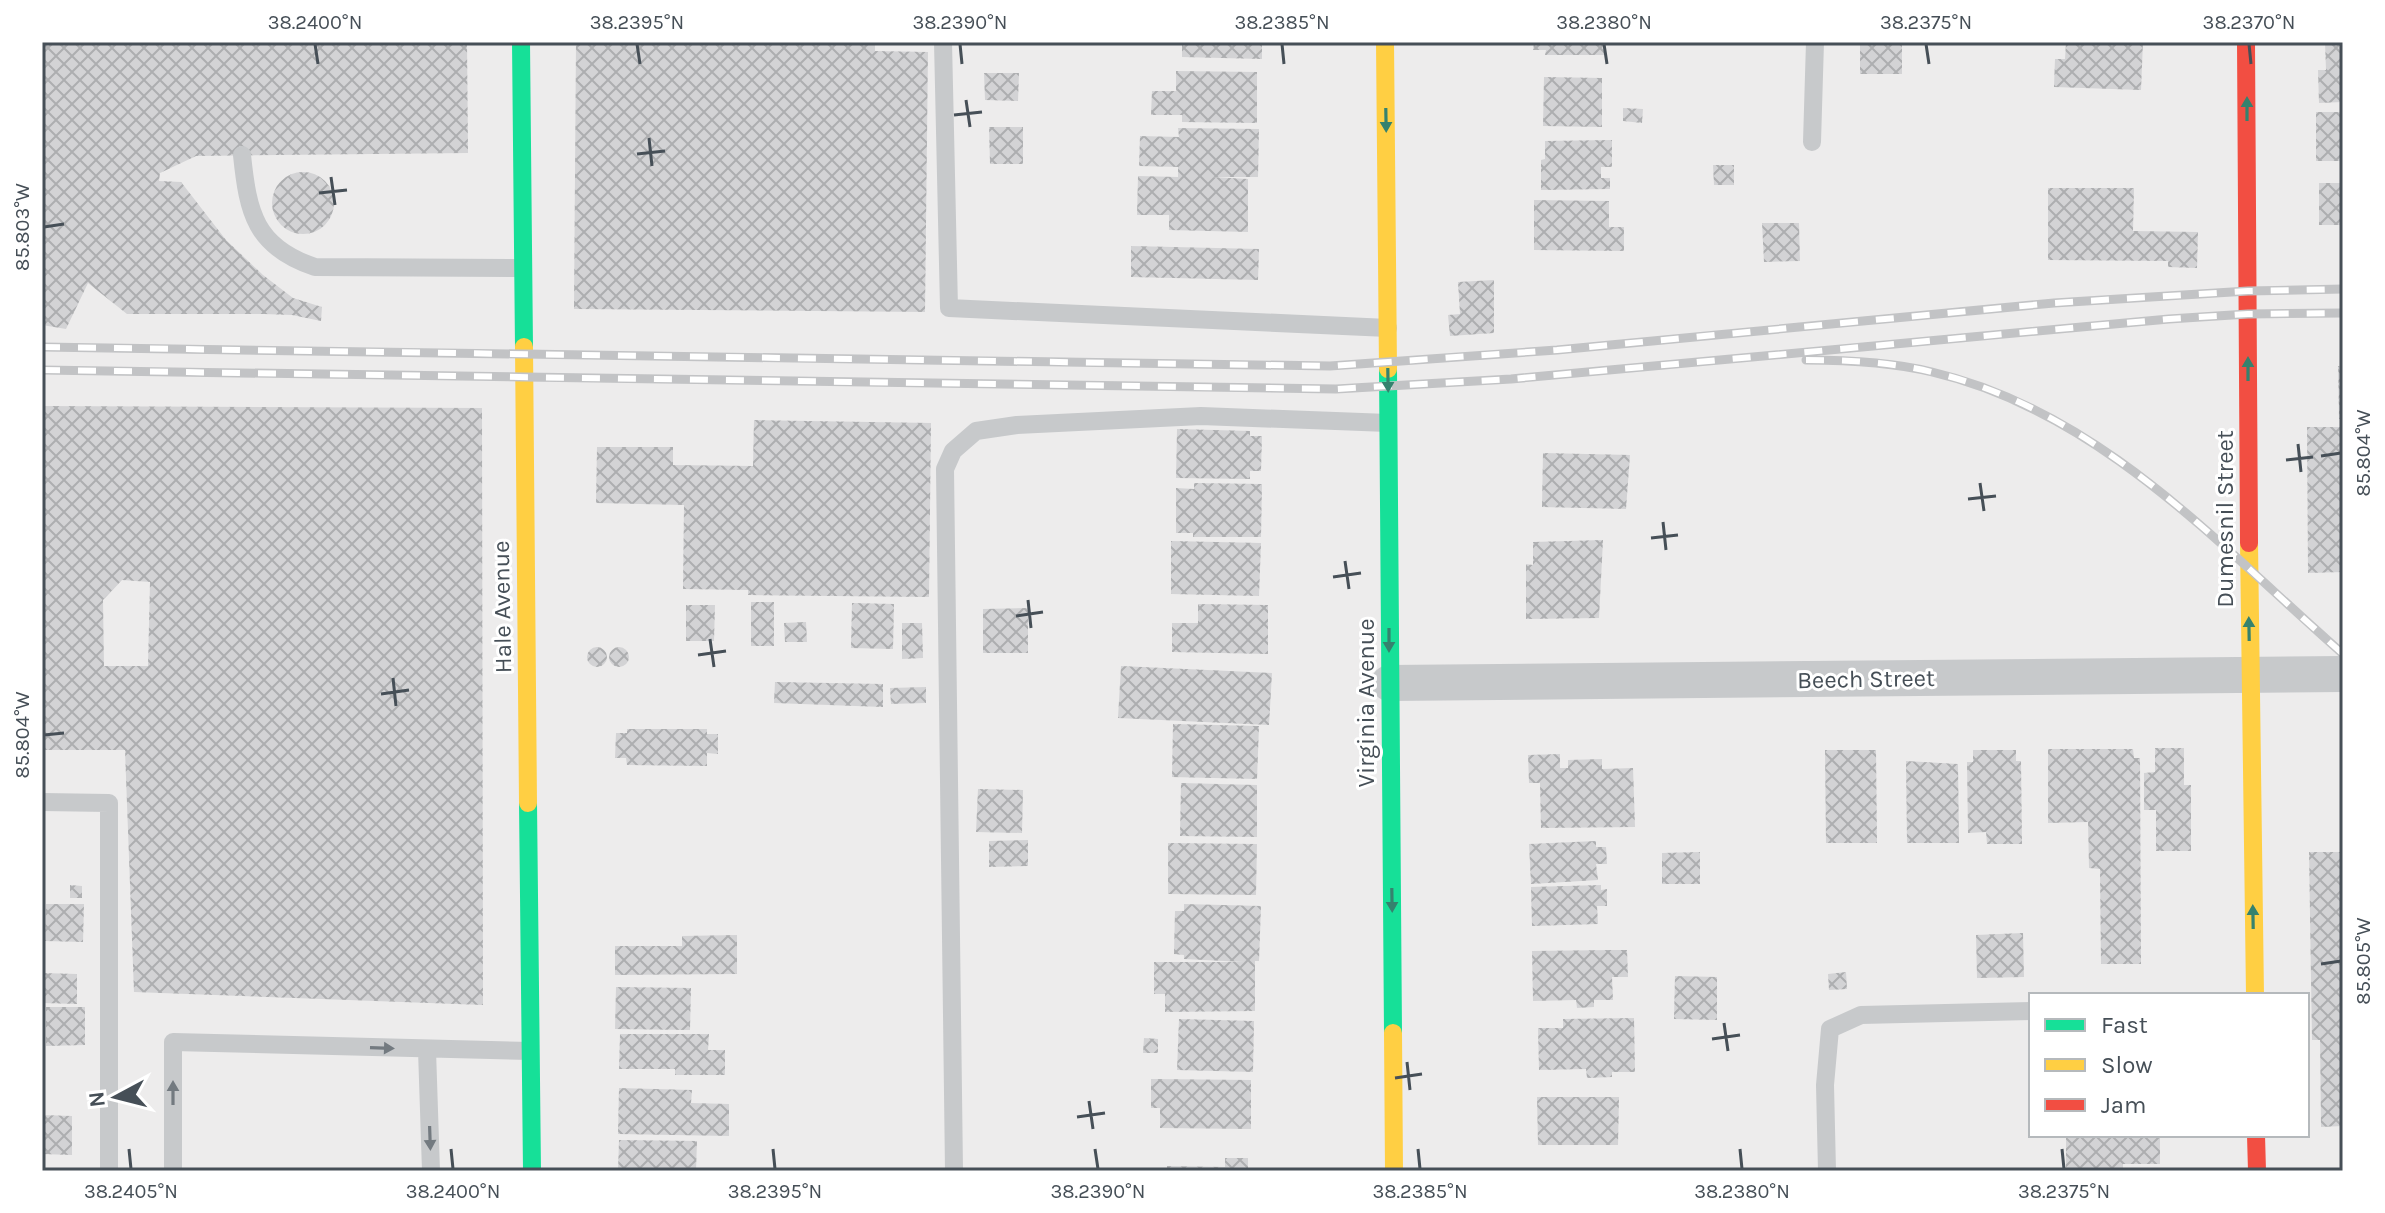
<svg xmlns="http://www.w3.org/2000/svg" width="2385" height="1213" viewBox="0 0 2385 1213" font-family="Karla,sans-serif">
<defs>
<pattern id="building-cross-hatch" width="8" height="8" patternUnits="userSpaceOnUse" patternTransform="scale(2)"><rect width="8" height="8" fill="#d3d3d5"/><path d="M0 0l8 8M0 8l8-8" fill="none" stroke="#adaeb0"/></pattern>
</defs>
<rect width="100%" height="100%" fill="#edecec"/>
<!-- building -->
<path fill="url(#building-cross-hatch)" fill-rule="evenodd" d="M42 42H467L468 153 196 156 160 173 159 181 181 182 226 240 263 275 293 298 322 307 321 321 292 315 264 314H127L88 283 66 329 42 325Z
M576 42H875V51L928 52 925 312 574 309Z
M1182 42H1262V59L1182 57Z
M1534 42H1605V55H1545L1546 50H1533Z
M1860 42H1902V74H1860Z
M2066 42H2143L2141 90 2054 87 2055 59H2065Z
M2325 42H2343V102L2319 103 2318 70H2326Z
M1176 71 1257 72V123L1182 122V115H1151L1152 91H1176Z
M984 73H1019L1018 101 985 100Z
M1544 77 1602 78V127L1543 126Z
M1623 108 1643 109 1642 123 1623 121Z
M2316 112H2343V161H2316Z
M989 127H1023V164H990Z
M1178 128 1259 129 1258 177H1212L1248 179V232L1169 230V215H1137L1138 176 1178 177V167L1139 166 1140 136 1179 137Z
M1612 140V167H1601V178H1610V189L1541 190V160L1545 159V141Z
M1713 165H1734V185H1714Z
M272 203a31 31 0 1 1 62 0a31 31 0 1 1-62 0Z
M2319 183H2343V225H2319Z
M2048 188H2134L2133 231 2198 232 2197 268 2168 267V261L2048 260Z
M1534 200 1609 201V227H1624V251L1534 250Z
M1762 223H1799L1800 261 1764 262Z
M1131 246 1259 249 1258 280 1131 277Z
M1494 280V333L1450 336 1448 315 1460 314 1458 282Z
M2338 366H2343V419H2339Z
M42 406 482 408 483 1005 134 992 125 750H42ZM122 580 150 582 148 666H104L103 600Z
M754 420 931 423 929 597 748 595V590L683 589 684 505 596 503 597 447H673V465L753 466Z
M2307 427H2343V572L2308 573Z
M1177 429 1250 431V436H1262L1261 471H1250V479L1176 478Z
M1543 453 1630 455 1626 509 1542 507Z
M1194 483 1262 484 1261 537H1193V533H1176V488L1194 489Z
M1603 540 1599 618 1526 619V564L1533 565V542Z
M1171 541 1261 543 1259 596 1171 594Z
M751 602H774V646H751Z
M852 603 894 604 893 649 851 648Z
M1198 604 1268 605V654L1172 652V623H1198Z
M686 605H715L714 641H686Z
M1028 608V653H983V609Z
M806 622 807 642H785L784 623Z
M902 623H922L923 658 902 659Z
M609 657a10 10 0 1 1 20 0a10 10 0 1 1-20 0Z
M587 657a10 10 0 1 1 20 0a10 10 0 1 1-20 0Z
M1121 666 1272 673 1269 725 1118 718Z
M775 682 883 684V707L774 703Z
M926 687V703L891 704 890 688Z
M1173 724 1259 726 1257 779 1172 777Z
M627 729H707V734H718V754L707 753V766L627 765 626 758H615L616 733H627Z
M2155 748H2184V785H2191V851H2156V810H2144V773L2155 772Z
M2048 749H2133L2134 758H2140L2141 964H2101L2100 869 2089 868 2088 822 2048 823Z
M1825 750H1876L1877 843H1826Z
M1973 750H2016V761H2021L2022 844H1987L1986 832 1968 833 1967 762H1973Z
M1560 754V768H1568V760L1602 759V769L1633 768 1635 827 1541 828 1540 783H1529L1528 755Z
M1906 761 1958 764 1959 843H1907Z
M1181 783 1257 785V837L1180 836Z
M978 789 1023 790 1022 833 976 832Z
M1028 840V866L989 867V841Z
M1596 841V847H1606L1607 864H1596L1598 880 1531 884 1529 844Z
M1168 843 1257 844 1256 895 1168 894Z
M1700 852V884H1662V853Z
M2309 852H2343V1126L2321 1127 2320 1040H2312Z
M70 885 82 886V898H70Z
M1601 885V890L1607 889V906H1597L1598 924 1532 926 1531 887Z
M46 904H84L83 942 45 941Z
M1184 904 1261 906 1259 961H1255V1011L1165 1012V994H1154V962H1244L1184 959V955L1174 954 1175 911H1184Z
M2023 933 2024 977 1977 978 1976 935Z
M737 935V974L615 975V946H682V936Z
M1613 950H1627L1628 977H1612L1613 1000H1594V1007L1577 1008 1576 1000 1533 1001 1532 951Z
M1846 972 1847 989 1829 990 1828 974Z
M42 973 77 974V1004L42 1003Z
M1675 976 1717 977V1020L1674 1019Z
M616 987 691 988 690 1030 615 1029Z
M46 1007H85V1045L46 1046Z
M1634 1018 1635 1072H1612V1077L1587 1078 1586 1069 1539 1070 1538 1028H1563V1019Z
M1179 1019 1254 1021 1253 1072 1177 1070Z
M620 1034H709L708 1050H725V1075H675V1069H619Z
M1144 1038 1158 1039V1053H1143Z
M1151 1079 1251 1080V1129L1160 1128V1108H1151Z
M619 1088 692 1090 691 1103 729 1104V1136L618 1134Z
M1537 1097H1619L1618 1145H1538Z
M42 1115 72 1116V1155L42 1154Z
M2066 1135H2160V1164H2123V1169L2066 1170Z
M619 1140 697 1141 696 1171H618Z
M1225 1158H1248V1171H1167V1166L1225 1167Z"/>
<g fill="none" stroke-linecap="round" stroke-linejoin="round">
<!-- lane -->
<path stroke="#c7c9cb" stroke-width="18" d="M943 42 949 308 1388 328
M1812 142 1815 42
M242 155C248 213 255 247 315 267L523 268
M42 802 109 803V1171
M427 1050 431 1171
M173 1171V1042L530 1051
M954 1171 945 469 953 451 976 431 1017 425 1201 416 1388 423
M1827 1171 1825 1085 1830 1029 1861 1015 2031 1011"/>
<!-- street -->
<path stroke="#c7c9cb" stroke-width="36" d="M1389 683 2343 674"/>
<!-- fast -->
<path stroke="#16e098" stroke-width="18" d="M521 42 524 347
M1388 369 1393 1033
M528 803 532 1171"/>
<!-- slow -->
<path stroke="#ffcf43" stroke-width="18" d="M1385 42 1388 369
M524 347 528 803
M2249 543 2255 995
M1393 1033 1394 1171"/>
<!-- jam -->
<path stroke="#f24e42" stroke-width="18" d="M2246 42 2249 543
M2256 1135 2257 1171"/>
<!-- rail casing -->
<g stroke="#c2c3c5" stroke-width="9">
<path id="rail" d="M42 347 1330 366 1557 350 2054 303 2248 291 2343 289
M1806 360C1848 360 1891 362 1932 372 2099 411 2219 545 2343 654
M42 370 1336 389 1511 379 2169 319 2248 314 2343 313"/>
</g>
<!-- rail -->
<use href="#rail" stroke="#fff" stroke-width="6" stroke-dasharray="18" stroke-linecap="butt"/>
</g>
<!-- one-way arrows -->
<defs><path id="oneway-solid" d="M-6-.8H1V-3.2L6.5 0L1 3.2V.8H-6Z" transform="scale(2)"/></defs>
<g fill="#35826e">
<use href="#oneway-solid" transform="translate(2247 109) rotate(-90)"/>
<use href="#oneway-solid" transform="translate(1386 120) rotate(89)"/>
<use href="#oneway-solid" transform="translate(2248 369) rotate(-90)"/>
<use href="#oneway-solid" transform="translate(1388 380) rotate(89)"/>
<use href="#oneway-solid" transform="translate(2249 629) rotate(-91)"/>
<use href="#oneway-solid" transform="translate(1389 640) rotate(90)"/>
<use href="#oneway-solid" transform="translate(1392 900) rotate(89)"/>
<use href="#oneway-solid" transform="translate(2253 917) rotate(-91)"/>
</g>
<g fill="#737a80">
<use href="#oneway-solid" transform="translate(382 1048) rotate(2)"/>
<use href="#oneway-solid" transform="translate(173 1093) rotate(-90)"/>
<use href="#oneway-solid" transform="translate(430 1138) rotate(88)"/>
</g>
<!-- ticks -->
<path fill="none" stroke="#464f57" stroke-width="3" d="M315 44 318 64M637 44 640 64M960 44 962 64M1282 44 1284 64M1604 44 1607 64M1926 44 1929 64M2249 44 2251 64M966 100 970 127M954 115 982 112M649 138 652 166M637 154 665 151M331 177 335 205M319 193 347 190M44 227 64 224M2298 444 2301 472M2321 456 2341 453M2286 460 2313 457M1980 483 1984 511M1968 499 1996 496M1663 522 1666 550M1651 538 1678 535M1345 561 1349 589M1333 577 1361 573M1028 600 1031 628M1016 616 1043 612M710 639 714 667M698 655 726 651M393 678 396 706M381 694 409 690M44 735 64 733M2321 964 2341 961M1724 1023 1728 1051M1712 1039 1740 1035M1407 1062 1410 1090M1395 1078 1422 1074M1089 1101 1093 1129M1077 1117 1105 1113M129 1149 131 1169M451 1149 453 1169M773 1149 775 1169M1095 1149 1098 1169M1418 1149 1420 1169M1740 1149 1742 1169M2062 1149 2064 1169"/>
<g text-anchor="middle" stroke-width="6" stroke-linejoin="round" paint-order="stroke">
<!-- street labels -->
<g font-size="24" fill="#464f57" stroke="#fff">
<text transform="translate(2225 519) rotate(-90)" y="8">Dumesnil Street</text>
<text transform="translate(502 607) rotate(-91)" y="8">Hale Avenue</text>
<text transform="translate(1866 679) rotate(-1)" y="8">Beech Street</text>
<text transform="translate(1366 703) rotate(-90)" y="8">Virginia Avenue</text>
</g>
</g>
<!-- border -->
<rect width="2385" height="1213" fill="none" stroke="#ffffff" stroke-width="88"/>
<!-- legend -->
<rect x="2029" y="993" width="280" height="144" fill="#ffffff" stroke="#b5b9bc" stroke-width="2"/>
<rect x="2045" y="1019" width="40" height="12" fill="#16e098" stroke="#b5b9bc" stroke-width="2"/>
<text x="2101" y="1033" font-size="24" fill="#464f57">Fast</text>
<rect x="2045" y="1059" width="40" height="12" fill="#ffcf43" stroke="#b5b9bc" stroke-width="2"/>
<text x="2101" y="1073" font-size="24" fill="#464f57">Slow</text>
<rect x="2045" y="1099" width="40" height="12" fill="#f24e42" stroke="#b5b9bc" stroke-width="2"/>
<text x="2101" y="1113" font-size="24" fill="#464f57">Jam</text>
<!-- north arrow -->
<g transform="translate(116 1097) rotate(263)" stroke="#ffffff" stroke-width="6" paint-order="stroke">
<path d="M0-6L14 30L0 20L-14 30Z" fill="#464f57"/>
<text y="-12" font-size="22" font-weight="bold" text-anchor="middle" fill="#464f57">N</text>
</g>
<rect x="44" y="44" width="2297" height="1125" fill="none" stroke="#464f57" stroke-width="3"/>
<g font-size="20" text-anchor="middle" fill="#464f57">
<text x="315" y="29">38.2400°N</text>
<text x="637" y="29">38.2395°N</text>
<text x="960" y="29">38.2390°N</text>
<text x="1282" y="29">38.2385°N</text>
<text x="1604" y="29">38.2380°N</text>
<text x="1926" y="29">38.2375°N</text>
<text x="2249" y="29">38.2370°N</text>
<text transform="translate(22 227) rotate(-90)" y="7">85.803°W</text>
<text transform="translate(2363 453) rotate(-90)" y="7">85.804°W</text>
<text transform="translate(22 735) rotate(-90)" y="7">85.804°W</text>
<text transform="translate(2363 961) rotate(-90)" y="7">85.805°W</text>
<text x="131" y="1198">38.2405°N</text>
<text x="453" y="1198">38.2400°N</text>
<text x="775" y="1198">38.2395°N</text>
<text x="1098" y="1198">38.2390°N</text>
<text x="1420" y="1198">38.2385°N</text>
<text x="1742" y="1198">38.2380°N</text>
<text x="2064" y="1198">38.2375°N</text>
</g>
</svg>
